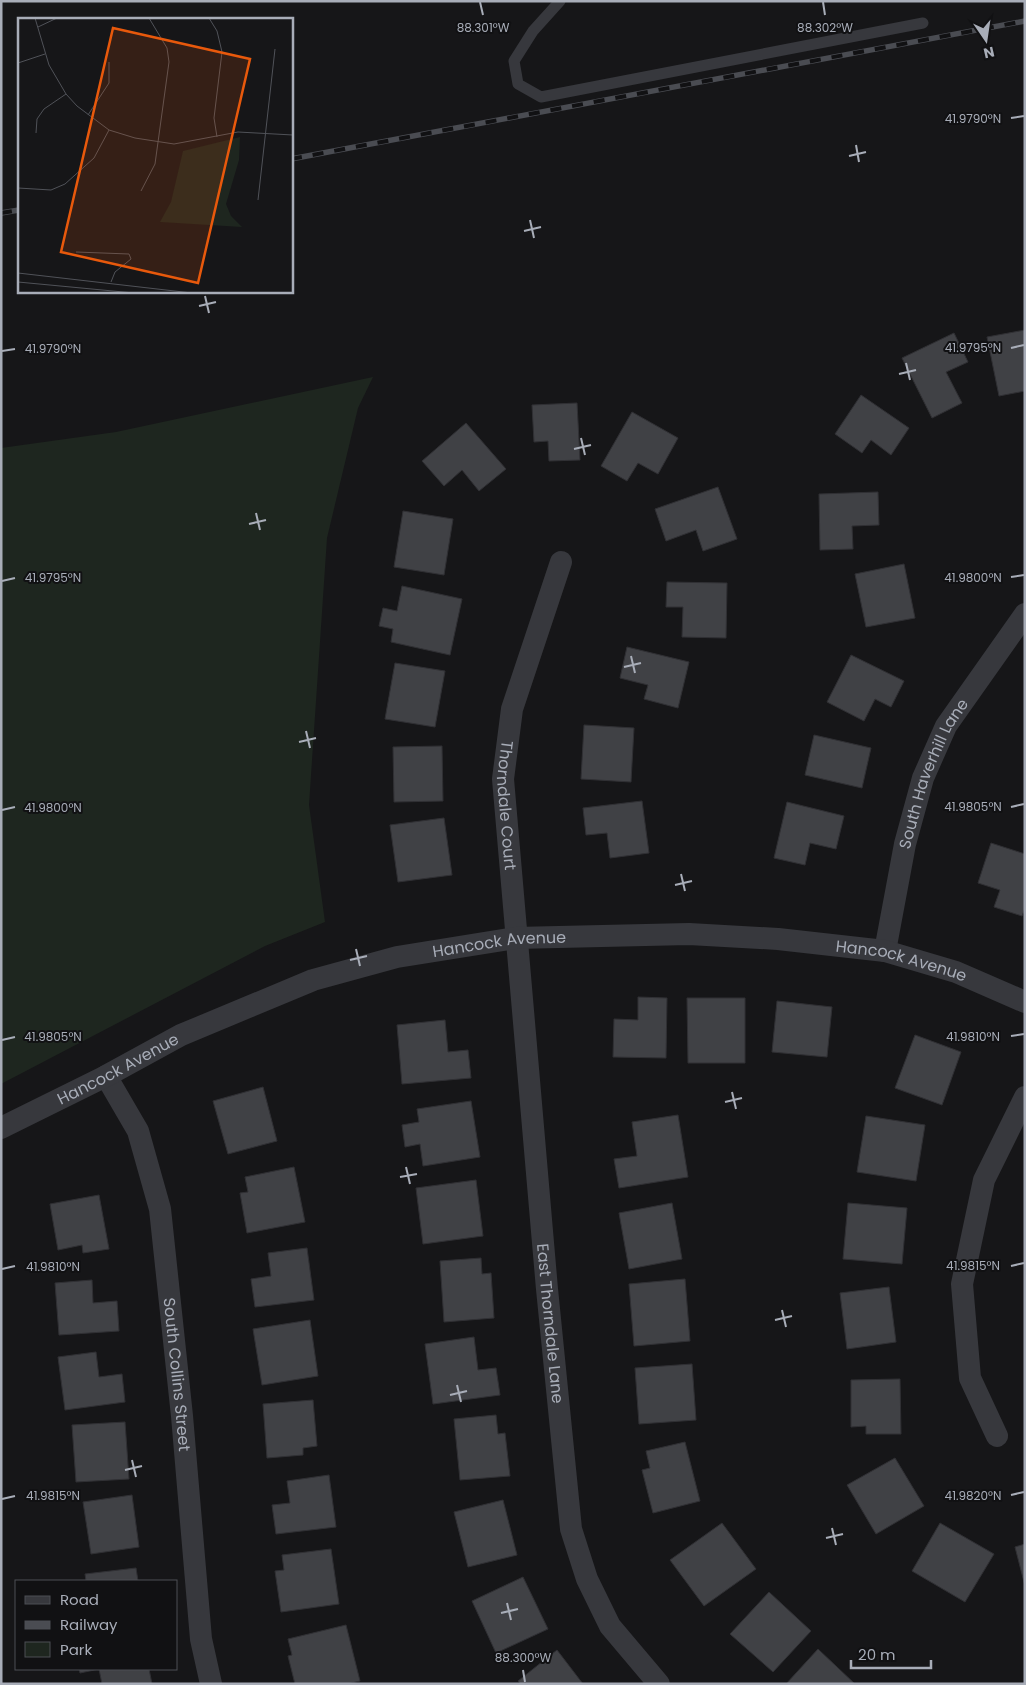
<svg xmlns="http://www.w3.org/2000/svg" width="1026" height="1685" viewBox="0 0 1026 1685" font-family="Poppins,sans-serif">
<rect width="100%" height="100%" fill="#161618"/>
<!-- green -->
<path fill="#1e261f" d="M373 377 358 408 327 538 309 805 325 922 265 946 1 1084V448L116 432Z"/>
<!-- building -->
<path fill="#404145" stroke="#303034" d="M1025 330V391L999 396 987 337Z
M954 333 968 362 946 372 962 403 932 418 902 358Z
M861 395 909 428 891 455 871 440 862 453 835 434Z
M577 403 580 460 549 461 548 441 534 442 532 405Z
M632 412 678 438 658 474 638 463 627 481 601 466Z
M466 423 506 469 479 491 462 470 444 486 422 461Z
M718 487 737 539 703 551 696 530 666 541 655 509Z
M878 492 879 525 852 526 853 549 820 550 819 494Z
M403 511 453 519 444 575 394 567Z
M904 564 915 618 866 627 855 574Z
M667 582 727 583 726 638 682 637 683 607H666Z
M402 586 462 599 450 655 391 642 393 629 379 626 383 608 397 611Z
M627 647 689 662 678 708 644 699 648 685 620 678Z
M851 655 904 681 891 707 875 699 864 721 827 702Z
M395 663 445 671 435 727 385 719Z
M584 725 634 728 631 782 581 779Z
M814 735 871 748 862 788 805 775Z
M442 746 443 801 394 802 393 747Z
M642 801 649 853 610 858 607 833 586 835 583 808Z
M787 802 844 816 836 849 810 843 805 865 774 858Z
M444 818 452 875 398 882 390 825Z
M991 843 1025 854V908L1022 916 994 907 1000 890 978 883Z
M638 997 667 998 666 1058 613 1057 614 1019 638 1020Z
M687 998H745V1063H688Z
M777 1001 832 1007 827 1057 772 1052Z
M445 1020 448 1052 468 1050 471 1078 402 1084 397 1025Z
M915 1035 961 1052 942 1105 895 1088Z
M263 1087 277 1141 228 1154 213 1101Z
M471 1101 480 1157 423 1166 420 1144 405 1147 402 1125 419 1122 417 1109Z
M678 1115 688 1177 619 1188 614 1159 637 1156 632 1122Z
M866 1116 925 1125 916 1181 857 1172Z
M294 1167 305 1222 247 1233 240 1193 248 1192 245 1177Z
M476 1180 483 1236 423 1244 416 1188Z
M99 1195 109 1249 83 1253 82 1245 58 1250 50 1204Z
M672 1203 682 1259 629 1269 619 1213Z
M848 1203 907 1208 902 1264 843 1259Z
M307 1248 314 1300 255 1307 251 1279 271 1276 268 1253Z
M481 1258 482 1274 491 1273 494 1318 444 1322 440 1261Z
M685 1279 690 1341 634 1346 629 1284Z
M92 1280 93 1303 117 1301 119 1331 59 1335 55 1283Z
M889 1287 896 1342 847 1349 840 1293Z
M310 1320 318 1376 262 1385 253 1329Z
M474 1337 478 1370 496 1368 500 1395 433 1404 425 1344Z
M96 1352 99 1377 122 1374 125 1402 65 1410 58 1357Z
M692 1364 696 1420 639 1424 635 1368Z
M900 1379 901 1434H866V1426L851 1427V1380Z
M313 1400 317 1446 303 1448V1455L267 1458 263 1404Z
M496 1415 498 1434 505 1433 510 1476 460 1480 454 1419Z
M125 1422 129 1479 76 1482 72 1425Z
M685 1442 700 1501 653 1513 642 1470 650 1468 646 1451Z
M895 1458 924 1506 876 1534 847 1485Z
M329 1475 336 1527 276 1534 272 1505 290 1503 287 1481Z
M132 1495 139 1547 91 1554 83 1502Z
M503 1500 517 1555 468 1567 454 1512Z
M722 1523 756 1569 704 1606 670 1560Z
M940 1523 994 1554 965 1602 912 1571Z
M1025 1544V1586L1015 1547Z
M331 1549 339 1604 281 1612 275 1571 284 1570 282 1555Z
M136 1568 138 1581H86L85 1574Z
M523 1577 548 1629 496 1653 472 1601Z
M769 1592 811 1631 773 1672 730 1634Z
M346 1625 360 1681 347 1684H295L288 1656 292 1655 288 1639Z
M818 1649 855 1684H786Z
M557 1650 583 1684H521L518 1681Z
M79 1669H149L152 1684H102L99 1669 80 1673Z"/>
<g fill="none" stroke-linecap="round" stroke-linejoin="round">
<!-- service -->
<path stroke="#37383d" stroke-width="11" d="M560 1 533 31 514 61 518 84 541 97 923 23"/>
<!-- minor -->
<g stroke="#37383d" stroke-width="22">
<path id="s1" d="M561 562 512 709 503 779 547 1289 571 1529 587 1579 610 1626 659 1684"/>
<path id="s2" d="M885 951 905 844 923 778 946 726 1025 614"/>
<path id="s3" d="M106 1076 138 1131 160 1209 182 1416 201 1639 211 1684"/>
<path id="s4" d="M1 1128 106 1076 181 1035 313 980 397 957 515 938 689 934 778 939 885 951 956 972 1025 1002"/>
<path d="M997 1436 970 1378 962 1284 984 1180 1025 1097"/>
</g>
<!-- rail casing -->
<g stroke="#4a4c52" stroke-width="5.5">
<path id="rail" d="M291 159 1025 21
M1 213 19 210"/>
</g>
<!-- rail -->
<use href="#rail" stroke="#111113" stroke-width="4" stroke-dasharray="11" stroke-linecap="butt"/>
</g>
<!-- ticks -->
<path fill="none" stroke="#a8adb8" stroke-width="2" d="M480 2 483 15M823 2 825 15M1011 118 1024 116M856 145 859 162M849 156 866 152M530 220 534 238M524 231 541 227M205 296 209 313M199 306 216 302M1011 348 1024 345M2 351 15 349M906 363 910 380M899 374 916 370M581 438 585 455M574 449 591 445M256 513 260 530M249 524 266 520M1011 577 1024 575M2 581 15 578M631 656 635 673M624 667 641 663M306 731 310 748M299 742 316 738M1011 807 1024 804M2 810 15 807M681 874 685 891M675 885 692 881M356 949 360 966M350 960 367 956M1011 1036 1024 1034M2 1040 15 1037M732 1092 736 1109M725 1102 742 1098M406 1167 410 1184M400 1177 417 1174M1011 1266 1024 1263M2 1269 15 1266M782 1310 786 1327M775 1320 792 1316M457 1385 461 1402M450 1395 467 1391M132 1460 136 1477M125 1470 142 1466M1011 1495 1024 1492M2 1499 15 1496M832 1528 836 1545M826 1538 843 1534M507 1603 511 1620M501 1613 518 1609M523 1670 525 1682"/>
<g text-anchor="middle" stroke-width="4" stroke-linejoin="round" paint-order="stroke">
<!-- street labels -->
<g font-size="16" fill="#a8adb8" stroke="#111113">
<text dy="6" stroke="none"><textPath href="#s2" startOffset="185">South Haverhill Lane</textPath></text>
<text dy="6" stroke="none"><textPath href="#s1" startOffset="252">Thorndale Court</textPath></text>
<text dy="6" stroke="none"><textPath href="#s4" startOffset="536">Hancock Avenue</textPath></text>
<text dy="6" stroke="none"><textPath href="#s4" startOffset="941">Hancock Avenue</textPath></text>
<text dy="6" stroke="none"><textPath href="#s4" startOffset="131">Hancock Avenue</textPath></text>
<text dy="6" stroke="none"><textPath href="#s1" startOffset="772">East Thorndale Lane</textPath></text>
<text dy="6" stroke="none"><textPath href="#s3" startOffset="311">South Collins Street</textPath></text>
</g>
</g>
<!-- overview -->
<g transform="translate(18 18)">
<rect width="275" height="275" fill="#161618"/>
<path d="M222 119 221 142 208 186 213 198 224 209 142 204 153 184 165 133Z" fill="#1e261f"/>
<path fill="none" stroke="#505258" stroke-width="1" d="M17 0 31 47 48 76 59 88 91 112 117 120 156 126 220 114 275 117M191 0 199 13 204 34 196 100 199 119M20 9 39 0M0 45 27 36M70 97 91 65V44M18 115 19 101 26 91 48 76M0 170 33 172 47 166 76 140 91 112M123 173 137 146 151 44 149 30 131 0M240 182 257 31M58 234 111 236 113 241 97 254 93 264M0 255 174 275M0 264 116 275"/>
<path fill="#e8590c" fill-opacity="0.15" stroke="#e8590c" stroke-width="2.5" d="M95 10 232 41 180 265 43 234Z"/>
<rect width="275" height="275" fill="none" stroke="#a8adb8" stroke-width="2.5"/>
</g>
<g font-size="12" text-anchor="middle" fill="#a8adb8" stroke="#111113" stroke-width="4" stroke-linejoin="round" paint-order="stroke">
<text x="483" y="32">88.301°W</text>
<text x="825" y="32">88.302°W</text>
<text x="973" y="123">41.9790°N</text>
<text x="973" y="352">41.9795°N</text>
<text x="53" y="353">41.9790°N</text>
<text x="973" y="582">41.9800°N</text>
<text x="53" y="582">41.9795°N</text>
<text x="973" y="811">41.9805°N</text>
<text x="53" y="812">41.9800°N</text>
<text x="973" y="1041">41.9810°N</text>
<text x="53" y="1041">41.9805°N</text>
<text x="973" y="1270">41.9815°N</text>
<text x="53" y="1271">41.9810°N</text>
<text x="973" y="1500">41.9820°N</text>
<text x="53" y="1500">41.9815°N</text>
<text x="523" y="1662">88.300°W</text>
</g>
<!-- border -->
<rect width="1026" height="1685" fill="none" stroke="#a8adb8" stroke-width="5"/>
<!-- legend -->
<rect x="15" y="1580" width="162" height="90" fill="#111113" stroke="#4d4f55"/>
<rect x="25" y="1596" width="25" height="8" fill="#37383d" stroke="#4d4f55"/>
<text x="60" y="1605" font-size="15" fill="#a8adb8">Road</text>
<rect x="25" y="1621" width="25" height="8" fill="#4a4c52" stroke="#4d4f55"/>
<text x="60" y="1630" font-size="15" fill="#a8adb8">Railway</text>
<rect x="25" y="1642" width="25" height="15" fill="#1e261f" stroke="#4d4f55"/>
<text x="60" y="1655" font-size="15" fill="#a8adb8">Park</text>
<!-- north arrow -->
<g transform="translate(986 40) rotate(167)" stroke="#111113" stroke-width="4" paint-order="stroke">
<path d="M0-4L9 19L0 12L-9 19Z" fill="#a8adb8"/>
<text y="-8" font-size="14" font-weight="bold" text-anchor="middle" fill="#a8adb8">N</text>
</g>
<!-- scale -->
<path d="M851 1660v8h80v-8" fill="none" stroke="#a8adb8" stroke-width="2.5"/>
<text x="858" y="1660" font-size="15" fill="#a8adb8" stroke="#111113" stroke-width="4" paint-order="stroke">20 m</text>
</svg>
